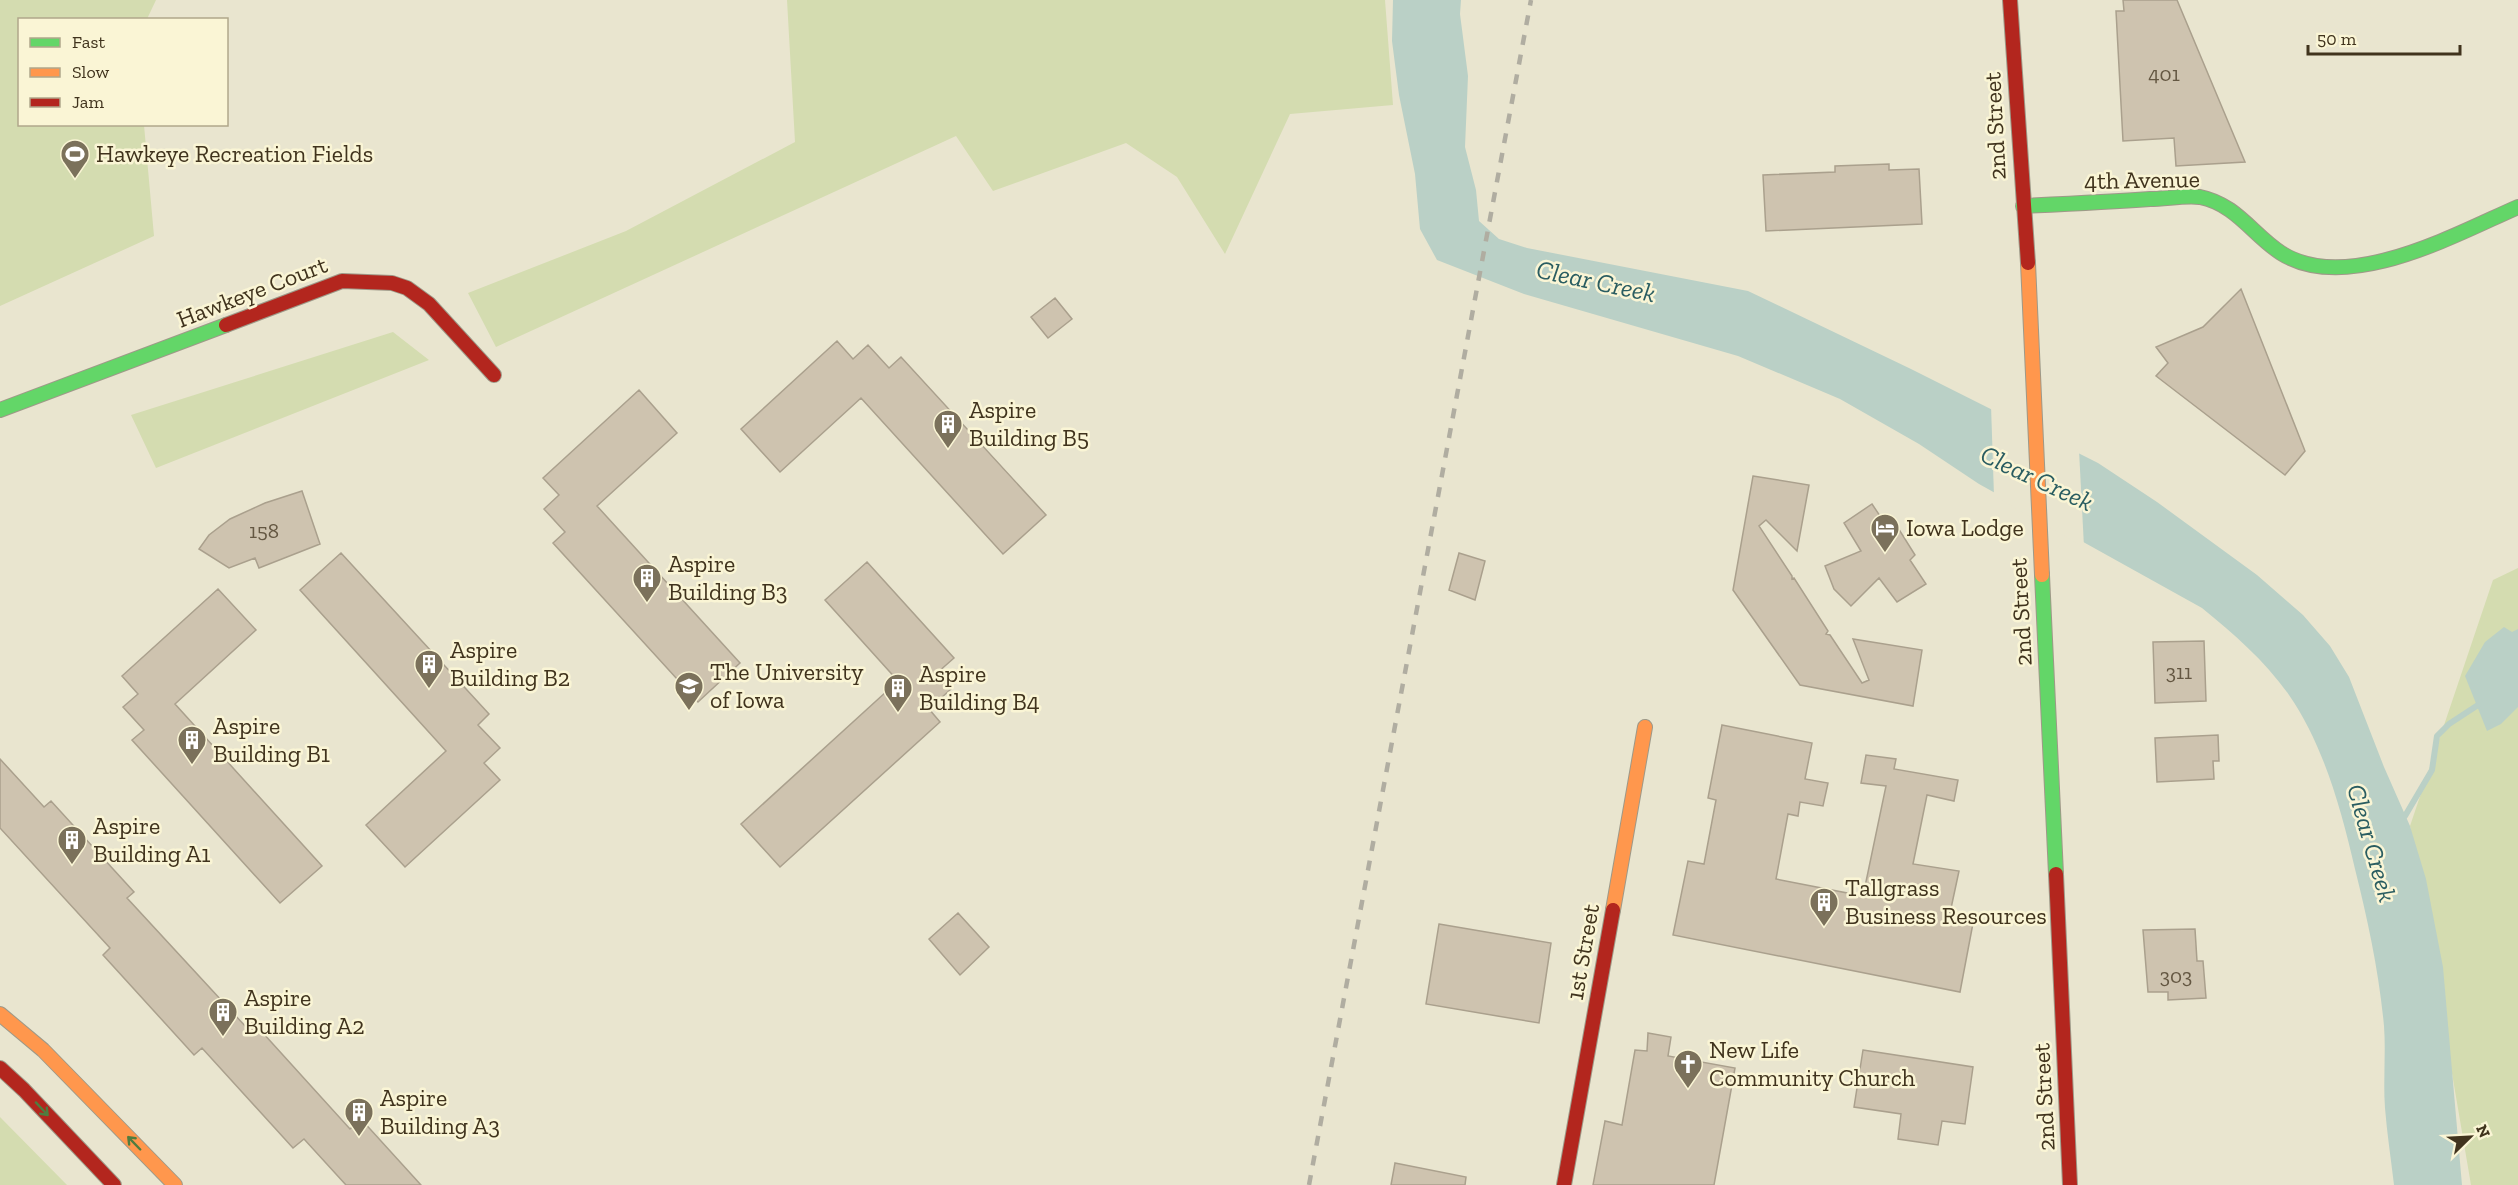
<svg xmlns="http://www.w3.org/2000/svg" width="2518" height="1185" viewBox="0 0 2518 1185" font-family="'Zilla Slab',serif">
<rect width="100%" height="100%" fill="#e9e5cf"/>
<!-- green -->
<path fill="#d4dcb0" d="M0 0H156L147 19 20 20V124L144 125 154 236 0 306Z
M787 0H1385L1393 105 1290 114 1225 254 1177 177 1126 143 993 191 956 136 496 347 468 293 626 231 795 142Z
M393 332 429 360 156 468 131 415Z
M2518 568V1185H2471L2410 826 2493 580Z
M0 1117 67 1185H0Z"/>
<!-- water -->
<path fill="#bad0c6" d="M1393 0H1461L1460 14 1468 76 1465 147 1476 190 1479 221 1499 239 1527 248 1748 291 1911 369 2098 463 2157 502 2257 575 2303 615 2330 646 2349 677 2384 767 2410 826 2426 879 2443 967 2462 1185H2394C2391 1159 2387 1134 2385 1108 2383 1081 2386 1053 2384 1026 2379 972 2368 921 2355 869 2341 809 2324 746 2289 695 2265 661 2234 634 2202 608L1979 484 1919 444 1840 399 1738 356 1524 294 1437 260 1420 229 1415 174 1399 95 1392 41Z
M2504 627 2512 632 2518 629V707L2501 724 2487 731 2465 676 2485 642Z"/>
<!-- pier -->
<path fill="#e9e5cf" d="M1991 405 2079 450 2084 547 1994 496Z"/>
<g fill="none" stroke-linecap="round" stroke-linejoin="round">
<!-- stream -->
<path stroke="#bad0c6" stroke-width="6" d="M2405 816 2432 770 2437 736 2449 724 2478 705"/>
</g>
<!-- building -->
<path fill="#cec3af" stroke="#aaa08d" stroke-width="1.5" d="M2123 0H2177L2245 162 2176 166 2174 138 2123 141 2116 11H2124Z
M1889 164V170L1919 169 1922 224 1766 231 1763 175 1835 172V166Z
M2241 289 2305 451 2285 475 2156 376 2168 363 2156 347 2203 327Z
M1055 298 1072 319 1048 338 1031 317Z
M837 341 853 359 868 345 889 368 901 357 1046 515 1003 554 861 398 780 472 741 429Z
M639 390 677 433 597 506 740 663 698 702 553 543 565 532 544 509 559 495 543 478Z
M1753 476 1809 485 1797 551 1766 520 1759 526 1792 576V579L1794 578 1828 631 1826 634 1830 635 1862 683 1869 680 1853 639 1922 650 1913 706 1800 685 1733 590Z
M302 491 320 544 259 568 255 558 229 568 199 549 209 535 230 519 265 503Z
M1872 504 1888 528 1895 523 1915 555 1910 560 1926 584 1897 602 1879 578 1851 606 1834 589 1825 566 1861 551 1844 523Z
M341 553 489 714 478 725 500 748 484 763 500 780 405 867 366 825 446 751 300 590Z
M1459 553 1485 561 1475 600 1449 590Z
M867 562 954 658 937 673 951 689 929 709 940 722 780 867 741 824 898 681 825 600Z
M218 589 256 630 175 704 322 866 280 903 132 740 144 730 123 707 138 694 122 676Z
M2204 641 2206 701 2155 703 2153 642Z
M1722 725 1812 743 1805 779 1828 783 1823 806 1800 802 1798 816 1788 814 1776 879 1863 896 1886 786 1861 783 1866 755 1896 759 1894 769 1958 780 1954 801 1927 795 1913 864 1959 871 1950 913 1974 918 1960 992 1673 935 1688 861 1704 864 1716 800 1708 798Z
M2218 735 2219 761H2213L2214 779 2157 782 2155 738Z
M0 759 44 807 51 801 134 892 127 898 246 1027 252 1021 350 1129 361 1119 421 1185H346L304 1139 293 1148 202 1048 194 1055 103 955 110 948 0 828Z
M958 913 989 947 960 975 929 939Z
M1439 924 1551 943 1539 1023 1426 1004Z
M2195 929 2197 961H2203L2206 998 2168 1000V992H2148L2143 930Z
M1648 1033 1671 1037 1668 1056 1735 1068 1714 1185H1593L1605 1121 1622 1125 1635 1050 1647 1051Z
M1863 1050 1973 1067 1965 1124 1942 1121 1938 1145 1898 1139 1901 1114 1854 1107Z
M1395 1163 1466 1177 1465 1185H1391Z"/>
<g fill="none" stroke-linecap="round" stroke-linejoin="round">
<!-- fast casing -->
<g stroke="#9e9988" stroke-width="16">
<path id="fast" d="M2023 206C2065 204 2108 202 2150 199 2166 199 2185 195 2200 197 2236 204 2253 235 2281 253 2347 295 2456 234 2518 207
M0 410 226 325
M2042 575 2056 874"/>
</g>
<!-- slow casing -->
<g stroke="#9e9988" stroke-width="16">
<path id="slow" d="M2028 263 2042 575
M1613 910 1645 727
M0 1014 43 1050 175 1185"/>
</g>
<!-- jam casing -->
<g stroke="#9e9988" stroke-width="16">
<path id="jam" d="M2010 0 2028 263
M226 325 342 281 392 283 407 288 429 304 494 375
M2056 874 2070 1185
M0 1068 24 1090 114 1185
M1564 1185 1613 910"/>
</g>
<!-- fast -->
<use href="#fast" stroke="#63d668" stroke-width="14"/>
<!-- slow -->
<use href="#slow" stroke="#ff974d" stroke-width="14"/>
<!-- jam -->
<use href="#jam" stroke="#b3261e" stroke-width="14"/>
<!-- rail -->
<path stroke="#b0ada1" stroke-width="4.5" stroke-dasharray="10 10" stroke-linecap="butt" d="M1309 1185 1531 0"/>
</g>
<!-- one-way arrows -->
<defs><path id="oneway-shaft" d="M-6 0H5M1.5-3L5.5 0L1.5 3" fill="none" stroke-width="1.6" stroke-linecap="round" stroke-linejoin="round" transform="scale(1.5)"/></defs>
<g stroke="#507c3f">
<use href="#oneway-shaft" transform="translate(42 1109) rotate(47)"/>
<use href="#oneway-shaft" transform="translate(134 1143) rotate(-134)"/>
</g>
<!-- icons -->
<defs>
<g id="stadium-pin" transform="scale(1.5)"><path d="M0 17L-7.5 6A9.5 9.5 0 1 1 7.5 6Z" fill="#7b715b" stroke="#faf5d5"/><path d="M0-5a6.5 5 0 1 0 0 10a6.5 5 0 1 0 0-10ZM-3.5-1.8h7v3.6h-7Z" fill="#fff"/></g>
<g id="building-pin" transform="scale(1.5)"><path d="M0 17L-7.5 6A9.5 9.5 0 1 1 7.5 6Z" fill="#7b715b" stroke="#faf5d5"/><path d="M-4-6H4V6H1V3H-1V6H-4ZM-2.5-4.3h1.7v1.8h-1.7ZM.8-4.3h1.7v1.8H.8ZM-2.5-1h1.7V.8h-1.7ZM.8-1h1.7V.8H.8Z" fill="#fff"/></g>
<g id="hotel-pin" transform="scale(1.5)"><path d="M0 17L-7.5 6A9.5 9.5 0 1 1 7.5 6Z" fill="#7b715b" stroke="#faf5d5"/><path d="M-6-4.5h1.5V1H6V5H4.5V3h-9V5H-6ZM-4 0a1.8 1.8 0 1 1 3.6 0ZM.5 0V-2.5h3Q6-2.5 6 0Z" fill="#fff"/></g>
<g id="university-pin" transform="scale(1.5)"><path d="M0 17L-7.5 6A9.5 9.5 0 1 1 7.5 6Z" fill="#7b715b" stroke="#faf5d5"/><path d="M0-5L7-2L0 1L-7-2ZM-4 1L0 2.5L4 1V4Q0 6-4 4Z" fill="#fff"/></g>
<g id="church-pin" transform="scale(1.5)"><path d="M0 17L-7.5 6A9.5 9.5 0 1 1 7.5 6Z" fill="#7b715b" stroke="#faf5d5"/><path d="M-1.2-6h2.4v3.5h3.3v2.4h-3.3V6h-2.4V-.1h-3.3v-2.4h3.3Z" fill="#fff"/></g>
</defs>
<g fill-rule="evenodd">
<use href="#stadium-pin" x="75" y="154"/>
<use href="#building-pin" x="948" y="424"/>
<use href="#hotel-pin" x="1885" y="528"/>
<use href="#building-pin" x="647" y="578"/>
<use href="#building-pin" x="429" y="664"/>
<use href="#university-pin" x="689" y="686"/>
<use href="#building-pin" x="898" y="688"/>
<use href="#building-pin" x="192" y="740"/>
<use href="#building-pin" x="72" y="840"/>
<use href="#building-pin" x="1824" y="902"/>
<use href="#building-pin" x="223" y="1012"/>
<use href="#church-pin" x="1688" y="1064"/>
<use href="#building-pin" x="359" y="1112"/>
</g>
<g text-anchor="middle" stroke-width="5" stroke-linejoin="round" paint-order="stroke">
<!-- number labels -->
<g font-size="21" fill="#645742">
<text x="2164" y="81">401</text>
<text x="264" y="538">158</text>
<text x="2179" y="679">311</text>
<text x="2176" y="983">303</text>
</g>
<!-- street labels -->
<g font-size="24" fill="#40331d" stroke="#faf5d5">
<text transform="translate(1995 126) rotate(-93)" y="8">2nd Street</text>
<text transform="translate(2142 180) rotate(-1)" y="8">4th Avenue</text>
<text transform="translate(252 292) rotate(-21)" y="8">Hawkeye Court</text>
<text transform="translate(2021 612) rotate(-93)" y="8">2nd Street</text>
<text transform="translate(1583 952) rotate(-80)" y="8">1st Street</text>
<text transform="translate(2044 1097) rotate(-93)" y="8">2nd Street</text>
</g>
<!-- poi labels -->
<g font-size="24" fill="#40331d" stroke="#faf5d5" text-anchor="start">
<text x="96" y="162">Hawkeye Recreation Fields</text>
<text x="969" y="418">Aspire<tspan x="969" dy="28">Building B5</tspan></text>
<text x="1906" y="536">Iowa Lodge</text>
<text x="668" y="572">Aspire<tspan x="668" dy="28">Building B3</tspan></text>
<text x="450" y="658">Aspire<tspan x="450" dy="28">Building B2</tspan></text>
<text x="710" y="680">The University<tspan x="710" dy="28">of Iowa</tspan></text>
<text x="919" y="682">Aspire<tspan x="919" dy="28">Building B4</tspan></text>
<text x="213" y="734">Aspire<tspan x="213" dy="28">Building B1</tspan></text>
<text x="93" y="834">Aspire<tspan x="93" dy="28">Building A1</tspan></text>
<text x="1845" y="896">Tallgrass<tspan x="1845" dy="28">Business Resources</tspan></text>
<text x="244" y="1006">Aspire<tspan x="244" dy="28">Building A2</tspan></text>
<text x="1709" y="1058">New Life<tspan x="1709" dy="28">Community Church</tspan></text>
<text x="380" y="1106">Aspire<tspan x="380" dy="28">Building A3</tspan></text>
</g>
<!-- water labels -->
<g font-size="26" font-style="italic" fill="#2a5d61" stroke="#faf5d5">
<text transform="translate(1596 281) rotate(12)" y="9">Clear Creek</text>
<text transform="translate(2037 478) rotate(25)" y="9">Clear Creek</text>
<text transform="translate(2372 843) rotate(74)" y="9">Clear Creek</text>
</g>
</g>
<!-- legend -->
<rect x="18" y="18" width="210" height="108" fill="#faf5d5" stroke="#b0a78b" stroke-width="1.5"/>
<rect x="30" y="38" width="30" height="9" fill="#63d668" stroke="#b0a78b" stroke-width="1.5"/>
<text x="72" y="48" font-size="18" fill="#40331d">Fast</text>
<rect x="30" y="68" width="30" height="9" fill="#ff974d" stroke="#b0a78b" stroke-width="1.5"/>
<text x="72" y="78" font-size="18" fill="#40331d">Slow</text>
<rect x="30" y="98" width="30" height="9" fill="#b3261e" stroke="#b0a78b" stroke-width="1.5"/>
<text x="72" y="108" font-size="18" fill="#40331d">Jam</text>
<!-- north arrow -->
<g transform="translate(2470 1137) rotate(66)" stroke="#faf5d5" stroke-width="4.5" paint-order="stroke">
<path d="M0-4.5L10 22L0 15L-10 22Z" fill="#40331d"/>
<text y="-9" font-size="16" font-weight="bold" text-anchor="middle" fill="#40331d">N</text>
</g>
<!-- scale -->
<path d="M2308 45v9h152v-9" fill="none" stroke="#40331d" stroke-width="3"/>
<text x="2317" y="45" font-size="18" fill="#40331d" stroke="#faf5d5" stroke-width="4.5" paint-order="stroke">50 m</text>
</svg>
